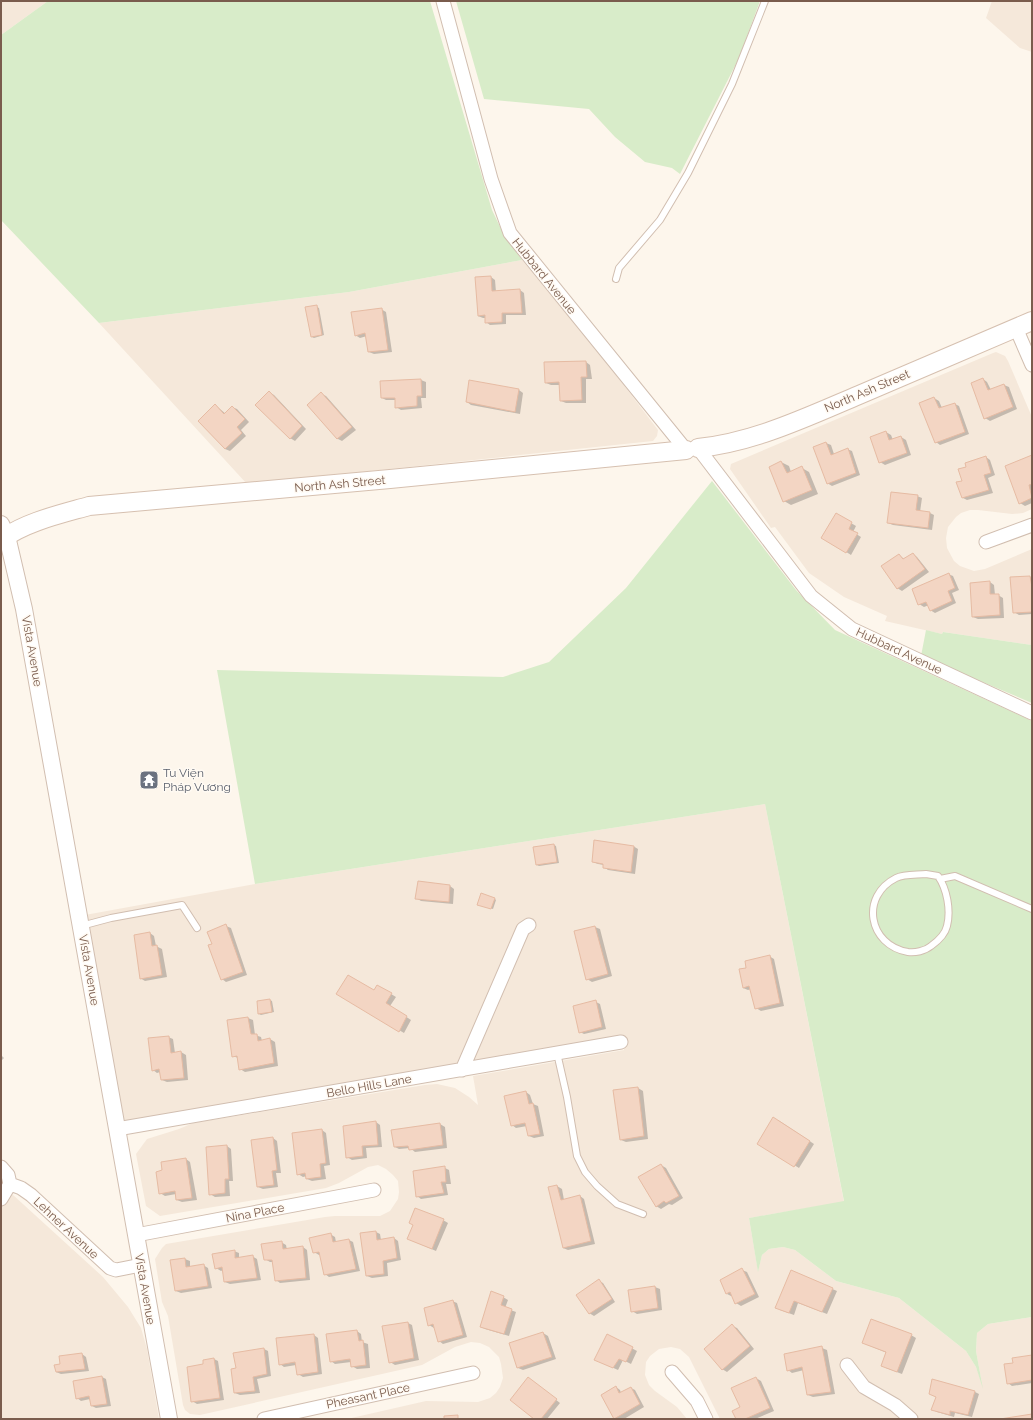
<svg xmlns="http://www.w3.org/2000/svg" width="1033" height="1420" viewBox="0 0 1033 1420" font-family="Raleway,sans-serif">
<rect width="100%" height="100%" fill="#fdf6ec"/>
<!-- residential -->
<path fill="#f5e8da" d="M1 1H48L1 35Z
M992 1H1032V52L1020 48 986 18Z
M522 260 578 325 658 430 657 436 653 441 247 484 99 323 349 292Z
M996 352 1005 356 1008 361 1032 417V509L1023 513 1012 514 978 510H970L961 513 956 517 948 527 946 538 947 548 954 561 960 566 974 571 985 569 1032 549V645L943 632 942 634 885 621 887 616 844 597 809 573 775 527 771 528 730 469 731 464 993 353Z
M765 804 844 1202 749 1218 758 1271 762 1255 769 1249 783 1247 795 1250 836 1281 899 1298 966 1351 976 1367 982 1384 976 1351 977 1333 988 1324 1032 1317V1419H720L689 1357 680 1349 671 1347 659 1349 650 1356 646 1362 645 1375 649 1385 655 1391 677 1407 687 1419H347L426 1401 478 1402 490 1398 496 1393 500 1387 503 1378 501 1364 499 1357 489 1347 480 1343 471 1342 455 1347 422 1365 200 1415 190 1414 185 1410 183 1405 168 1316 162 1302 155 1259 162 1248 166 1244 325 1217 335 1216H380L390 1211 398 1199 399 1192 398 1181 393 1175 386 1169 378 1165 368 1167 339 1183 326 1188 160 1216 146 1206 136 1154 147 1139 179 1129 193 1123 425 1085 437 1084 455 1088 469 1097 478 1105 473 1076 624 1050 622 1035 123 1125 85 915 255 884Z
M1 1184 103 1277 128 1307 141 1328 147 1349 159 1419H1Z"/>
<!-- green -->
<path fill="#d8ecc9" d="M48 1H430L492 210 503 233 522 260 349 292 99 323 1 220V35Z
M456 1H760L739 58 680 174 672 168 645 162 615 137 589 109 484 99Z
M712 481 796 590 835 630 1032 721V1317L988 1324 977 1333 976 1351 983 1389 976 1367 966 1351 899 1298 836 1281 795 1250 783 1247 769 1249 762 1255 758 1272 749 1218 844 1201 765 804 255 884 217 670 503 677 549 662 626 588Z
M926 630 942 634 943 632 1032 645V703L921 656Z"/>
<!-- shadow -->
<path fill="#0003" d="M491 277 495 280 496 292 520 290 524 293 526 315H506V324L490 325 486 322V318H483L478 316Z
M317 307 319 308 324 335 314 338 312 337Z
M381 309 386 312 392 352 374 354 369 352 367 336 360 338 355 335Z
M586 362 590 365 592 379H586V403H566L561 401 560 385H551L546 383Z
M983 379 987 382 991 390 1004 385 1009 387 1017 409 990 421 985 418Z
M421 380 426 382V398H421L422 408 401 410 396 407V400H386L382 398 381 382Z
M470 381 519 390 523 393 520 414 471 405 467 402Z
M269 392 274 395 306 429 295 441 290 438Z
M321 394 326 396 356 430 342 441 338 439Z
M934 398 939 401 942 408 955 404 959 406 969 434 940 445 936 442Z
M215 405 226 414 232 407 237 409 249 422 241 430 246 436 230 451 225 449Z
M886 432 891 435 893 440 901 437 906 440 911 455 885 465 880 462Z
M826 443 831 445 834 454 847 449 852 451 860 475 832 486 827 483Z
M1032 456V503L1025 506 1020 503Z
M986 457 990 460 995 475 988 478 993 493 967 500 963 498 964 482 967 468Z
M781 462 789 466 791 472 802 468 809 472 818 494 791 505 784 501Z
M917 496 922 498 920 512 930 513 934 515 932 530 893 525 888 523Z
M836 514 856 526 853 532 861 537 851 555 823 537Z
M913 554 917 557 929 572 902 591 897 588 899 555 904 559Z
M948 574 953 576 959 590 952 593 956 603 935 613 930 610 929 605 924 607 919 604Z
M1030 577 1032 578V614L1019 615 1014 612Z
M990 582 994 585 995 595H998L1003 598 1004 618 978 619 973 617Z
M554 845 556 846 559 863 539 866 537 865 534 848Z
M633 846 638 849 635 874 608 870 604 867V865L598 864 593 862Z
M450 886 454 889 453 904 421 901 416 898Z
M495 899 496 900 493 909 480 905Z
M226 926 231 928 247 975 226 982 222 979 213 945Z
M595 927 600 929 612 976 592 982 587 979 576 931Z
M150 933 154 936 156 946 162 949 167 977 145 981 140 978Z
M769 956 774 959 784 1006 761 1011 756 1008 751 989 748 990 743 988 747 969Z
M378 986 396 997 390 1006 411 1020 404 1033 338 994 375 991Z
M270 1000 272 1001 274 1012 261 1015 259 1014Z
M596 1002 600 1004 606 1029 584 1034 580 1032Z
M248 1018 253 1020 255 1035 261 1037 262 1041 270 1039 275 1042 278 1066 245 1072 240 1069 238 1058 233 1056 228 1020Z
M168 1037 173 1039 175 1053 181 1052 186 1055 188 1080 167 1082 162 1080 160 1072 157 1073 153 1070Z
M1 1055 4 1058 1 1061Z
M638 1088 643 1091 648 1139 626 1142 621 1140Z
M526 1092 530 1095 533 1104 538 1106 544 1136 534 1138 529 1136 527 1126 516 1128 512 1125Z
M778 1120 814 1144 799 1168 758 1143Z
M376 1122 380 1125 382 1147 366 1148 367 1158 352 1160 347 1157Z
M440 1124 445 1127 447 1148 415 1152 410 1148 399 1149 395 1147Z
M322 1130 326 1133 330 1165 324 1166 326 1179 312 1181 307 1179V1176L303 1177 298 1174Z
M273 1138 277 1141 281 1173H276L278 1187 263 1189 258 1187Z
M227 1146 231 1149 233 1181H229L230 1196 215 1197 210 1194Z
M186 1159 190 1162 197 1200 182 1202 177 1200 176 1194 165 1196 160 1193Z
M661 1165 666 1168 683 1198 672 1205 669 1204 661 1209 656 1206Z
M445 1168 449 1170 451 1184H446L448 1195 421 1199 417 1196Z
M557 1186 562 1189 564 1200 580 1196 584 1199 595 1244 568 1250 563 1248Z
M443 1220 448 1223 436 1251 413 1241Z
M376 1232 380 1234 381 1240 394 1238 398 1241 401 1260 387 1263 388 1276 372 1278 367 1276Z
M330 1234 335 1237 336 1242 349 1240 353 1242 360 1271 329 1277 325 1274 321 1255H319L314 1252Z
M281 1242 286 1245 287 1250 303 1247 307 1250 310 1280 280 1283 276 1280 273 1262H270L265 1259Z
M234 1251 239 1253V1258L252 1256 257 1259 261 1280 230 1284 225 1282 223 1270 221 1271 216 1268Z
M185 1259 190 1261V1267L203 1265 208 1268 212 1288 181 1293 176 1291 172 1261Z
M742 1270 747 1272 759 1297 741 1306 736 1303 733 1295 731 1296 727 1294Z
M791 1271 837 1291 827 1314 798 1303 794 1315 780 1310Z
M599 1281 603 1283 615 1302 594 1316 589 1313Z
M655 1287 660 1289 662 1310 637 1314 632 1311Z
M503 1297 508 1300 505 1308 516 1312 509 1336 485 1329 481 1327Z
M452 1301 457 1303 467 1337 443 1344 439 1341 435 1327 434 1328 429 1325Z
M408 1323 412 1325 419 1360 395 1365 390 1362Z
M732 1326 737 1328 754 1349 727 1372 722 1369Z
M357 1331 361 1334 362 1342 368 1344 370 1368 357 1369 352 1366 351 1362 335 1364 331 1361Z
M543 1333 548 1336 556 1359 523 1370 518 1368Z
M314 1335 318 1338 322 1374 303 1377 298 1374 296 1365 284 1367 280 1364Z
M607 1335 637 1351 631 1364 623 1360 618 1370 600 1362Z
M911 1335 916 1338 902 1374 886 1368 887 1353 863 1343Z
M822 1348 827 1350 835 1394 813 1397 808 1395 804 1370 792 1373 788 1370 786 1355Z
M264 1349 268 1351 271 1376 257 1379 260 1393 240 1395 235 1393 237 1369Z
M82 1354 86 1357 89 1371 61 1374 56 1372 62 1365Z
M1032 1356V1383L1012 1386 1008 1383 1015 1364Z
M214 1359 218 1361 224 1400 197 1404 192 1401 204 1365Z
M102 1377 106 1379 111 1406 96 1408 92 1406 90 1399 81 1401 77 1398Z
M756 1378 761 1381 774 1411 755 1419H737Z
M532 1381 560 1403 547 1419H536Z
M616 1387 620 1390 621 1393 631 1388 635 1390 644 1407 624 1419H615L602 1395Z
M975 1392 979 1394 972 1417 955 1413 954 1417 937 1412 933 1410 937 1397 930 1394Z"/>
<!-- building -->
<path fill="#f3d5c3" stroke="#e6bba3" d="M491 276 492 291 520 289 522 313H502V322L485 323V315L478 316 475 277Z
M317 305 322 335 311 337 305 307Z
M382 308 388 350 368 352 365 333 355 336 351 312Z
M586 361 587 377H581L582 400 560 401 559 382 545 383 544 362Z
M983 378 988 390 1004 384 1013 407 984 419 971 383Z
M421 379 422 396H417V406L395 408V398H381L380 381Z
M469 380 519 389 515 412 466 402Z
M269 391 302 426 290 439 255 405Z
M321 392 352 427 337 439 307 405Z
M934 397 939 408 955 403 965 432 935 443 919 403Z
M215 404 224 414 232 406 245 419 237 427 242 433 225 449 198 421Z
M886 431 889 440 901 436 907 453 879 463 870 437Z
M826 442 831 455 848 448 856 473 827 484 813 447Z
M1032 455V484L1029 485 1032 498 1019 504 1005 466Z
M986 456 991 473 984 475 989 490 962 498 956 482 962 481 958 469 966 467 965 463Z
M781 461 787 473 802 466 812 490 783 502 769 467Z
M891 492 918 495 916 510 930 512 928 528 887 523Z
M836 513 852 522 849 529 858 533 846 553 821 538Z
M913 553 925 569 897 589 881 566 899 554 903 559Z
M949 573 955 588 948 591 952 601 930 611 926 602 918 605 912 589Z
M1030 576 1032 587V612L1013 613 1010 577Z
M990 581V594H999L1000 615 972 617 970 583Z
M594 840 634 846 631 872 603 868V864L592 862Z
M554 844 557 862 536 865 533 847Z
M418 881 450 885 449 902 415 899Z
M481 893 495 898 491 909 477 905Z
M226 924 243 972 221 980 208 945 212 944 207 932Z
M595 926 608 974 586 980 574 931Z
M150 932 152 946 157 945 162 975 140 979 134 935Z
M770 955 780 1003 755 1009 749 986 743 988 739 969 746 968 745 961Z
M348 975 374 990 377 985 392 993 386 1003 407 1016 399 1032 336 994Z
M270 999 272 1012 258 1014 257 1001Z
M596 1000 602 1027 579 1033 573 1006Z
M248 1017 251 1034H257L258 1041 270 1038 274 1063 239 1070 237 1056 232 1057 227 1020Z
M169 1036 171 1053 181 1051 184 1078 161 1080 159 1069 152 1071 148 1038Z
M638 1087 644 1136 620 1140 613 1090Z
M526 1091 529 1104 533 1103 540 1134 528 1136 525 1123 511 1126 504 1096Z
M773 1117 810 1141 794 1167 757 1144Z
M376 1121 378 1145 362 1146 363 1156 346 1158 343 1126Z
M440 1123 443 1145 409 1150 408 1146 394 1147 391 1130Z
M322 1129 326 1163 320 1164 321 1177 306 1179 305 1173 297 1175 292 1133Z
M273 1137 277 1170 272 1171 274 1185 257 1187 251 1140Z
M227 1145 229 1179H225V1193L209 1195 206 1147Z
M186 1158 192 1198 176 1200 175 1191 159 1194 156 1172 162 1170 161 1162Z
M661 1164 679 1196 666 1203 664 1201 656 1207 638 1177Z
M445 1166 446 1182H441L444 1193 416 1197 413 1171Z
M557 1185 561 1200 580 1195 591 1241 563 1248 548 1187Z
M415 1208 444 1219 432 1249 407 1239 413 1225 409 1223Z
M376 1231 377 1240 394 1237 397 1258 383 1261 384 1274 366 1276 360 1233Z
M331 1233 333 1242 349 1239 356 1269 324 1275 319 1252 313 1253 309 1238Z
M282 1241 283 1249 303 1246 306 1278 275 1281 272 1260H264L261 1244Z
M235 1250V1258L253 1255 257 1278 224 1282 222 1267 215 1269 212 1254Z
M185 1258 186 1267 204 1264 208 1286 175 1291 170 1260Z
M742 1268 755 1294 735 1304 730 1292 726 1294 720 1280Z
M791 1270 833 1288 822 1312 794 1301 789 1313 775 1308Z
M599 1279 612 1299 589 1314 576 1295Z
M655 1286 658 1308 631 1312 628 1290Z
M491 1291 504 1296 501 1305 512 1309 504 1334 480 1327Z
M453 1300 463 1335 438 1342 433 1324 428 1326 424 1308Z
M871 1319 912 1334 897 1372 881 1366 886 1352 862 1343Z
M408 1322 414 1358 389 1363 382 1326Z
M732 1324 750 1346 722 1370 704 1349Z
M357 1330 359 1341 363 1340 366 1365 351 1367 350 1359 330 1362 326 1334Z
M543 1332 552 1357 517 1368 509 1343Z
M314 1334 318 1372 297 1375 295 1362 279 1365 276 1338Z
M607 1334 633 1347 626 1362 619 1359 613 1368 594 1360Z
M822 1346 831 1392 807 1395 802 1367 787 1371 784 1354Z
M264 1348 267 1374 253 1377 255 1391 234 1393 231 1369 236 1368 233 1353Z
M82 1353 85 1369 56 1372 54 1365 60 1364 59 1356Z
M1032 1355V1380L1007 1384 1004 1364 1013 1363 1012 1358Z
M214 1358 220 1398 191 1402 187 1367 203 1364V1360Z
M102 1376 107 1404 91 1406 89 1396 76 1399 73 1381Z
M528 1377 557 1399 541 1419H534L510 1400Z
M756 1377 770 1408 745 1419H736L732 1411 740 1407 731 1388Z
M932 1379 975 1391 968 1415 950 1411V1415L931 1410 936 1397 929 1394Z
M616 1386 619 1393 631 1387 640 1404 614 1419 601 1395Z
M1032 1414V1419H1000Z
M458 1415V1419H444V1416Z"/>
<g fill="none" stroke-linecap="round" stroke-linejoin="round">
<!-- service casing -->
<g stroke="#d1beb0" stroke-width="8">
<path id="service" d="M616 279 619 268 660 220 688 173 732 84 765 1
M926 874 938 876C947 889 951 910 947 926 945 935 938 941 931 946 925 951 915 953 908 952 868 945 860 896 896 878 904 874 916 875 926 874Z
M940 879 955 876 1032 909
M81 926 111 918 182 905 197 928
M557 1053 567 1097 577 1156 585 1172 597 1186 617 1204 643 1214"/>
</g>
<!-- minor casing -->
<g stroke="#d1beb0" stroke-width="15">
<path id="minor" d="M443 1 491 179 510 233 686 450
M1016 328 1032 365
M698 448 811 596 852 629 1032 713
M986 542 1032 525
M462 1070 523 929 529 925
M117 1129 621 1042
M1 1167 8 1175 10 1184
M10 1184 21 1188 31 1195 110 1268 116 1270 141 1265
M1 1199 10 1184
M136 1235 374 1190
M847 1365 864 1387 895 1405 911 1419
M672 1372 697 1401 706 1419
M264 1419 473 1373"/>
</g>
<!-- tertiary casing -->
<g stroke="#d1beb0" stroke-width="18">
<path id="tertiary" d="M1 524 7 536 24 609 169 1419"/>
</g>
<!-- secondary casing -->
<g stroke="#d6c0b0" stroke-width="20">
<path id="secondary" d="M698 448C755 442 807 417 859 395 917 370 974 346 1032 321
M1 540C25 522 61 514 89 506L390 479 686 450"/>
</g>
<!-- service -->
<use href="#service" stroke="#fff" stroke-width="6"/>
<!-- minor -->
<use href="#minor" stroke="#fff" stroke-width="13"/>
<!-- tertiary -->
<use href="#tertiary" stroke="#fff" stroke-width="16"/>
<!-- secondary -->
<use href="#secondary" stroke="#fff" stroke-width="18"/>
</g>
<!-- icons -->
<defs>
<g id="temple-square" transform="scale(1)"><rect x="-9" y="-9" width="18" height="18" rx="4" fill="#6b7280" stroke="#fffaf3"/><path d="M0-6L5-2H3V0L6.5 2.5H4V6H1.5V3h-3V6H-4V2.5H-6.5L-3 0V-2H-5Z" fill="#fff"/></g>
</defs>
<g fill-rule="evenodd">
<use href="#temple-square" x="149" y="780"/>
</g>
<g text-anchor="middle" stroke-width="3" stroke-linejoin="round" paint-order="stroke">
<!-- street labels -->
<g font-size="12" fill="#7a5c4d" stroke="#fffaf3">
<text transform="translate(544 276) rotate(51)" y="4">Hubbard Avenue</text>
<text transform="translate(867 391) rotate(-23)" y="4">North Ash Street</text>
<text transform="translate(340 484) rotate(-5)" y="4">North Ash Street</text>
<text transform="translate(32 651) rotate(80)" y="4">Vista Avenue</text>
<text transform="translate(899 651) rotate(25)" y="4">Hubbard Avenue</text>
<text transform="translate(89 970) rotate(80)" y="4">Vista Avenue</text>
<text transform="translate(369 1086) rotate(-10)" y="4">Bello Hills Lane</text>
<text transform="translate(255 1213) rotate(-11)" y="4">Nina Place</text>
<text transform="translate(66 1228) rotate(43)" y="4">Lehner Avenue</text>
<text transform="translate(145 1289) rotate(80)" y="4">Vista Avenue</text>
<text transform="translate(368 1396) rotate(-12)" y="4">Pheasant Place</text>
</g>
<!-- worship labels -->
<g font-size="12" fill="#5b616d" stroke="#fffaf3" text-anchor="start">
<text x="163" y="777">Tu Viện<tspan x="163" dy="14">Pháp Vương</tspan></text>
</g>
</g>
<!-- border -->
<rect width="1033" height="1420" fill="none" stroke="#7a5c4d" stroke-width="4"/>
</svg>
